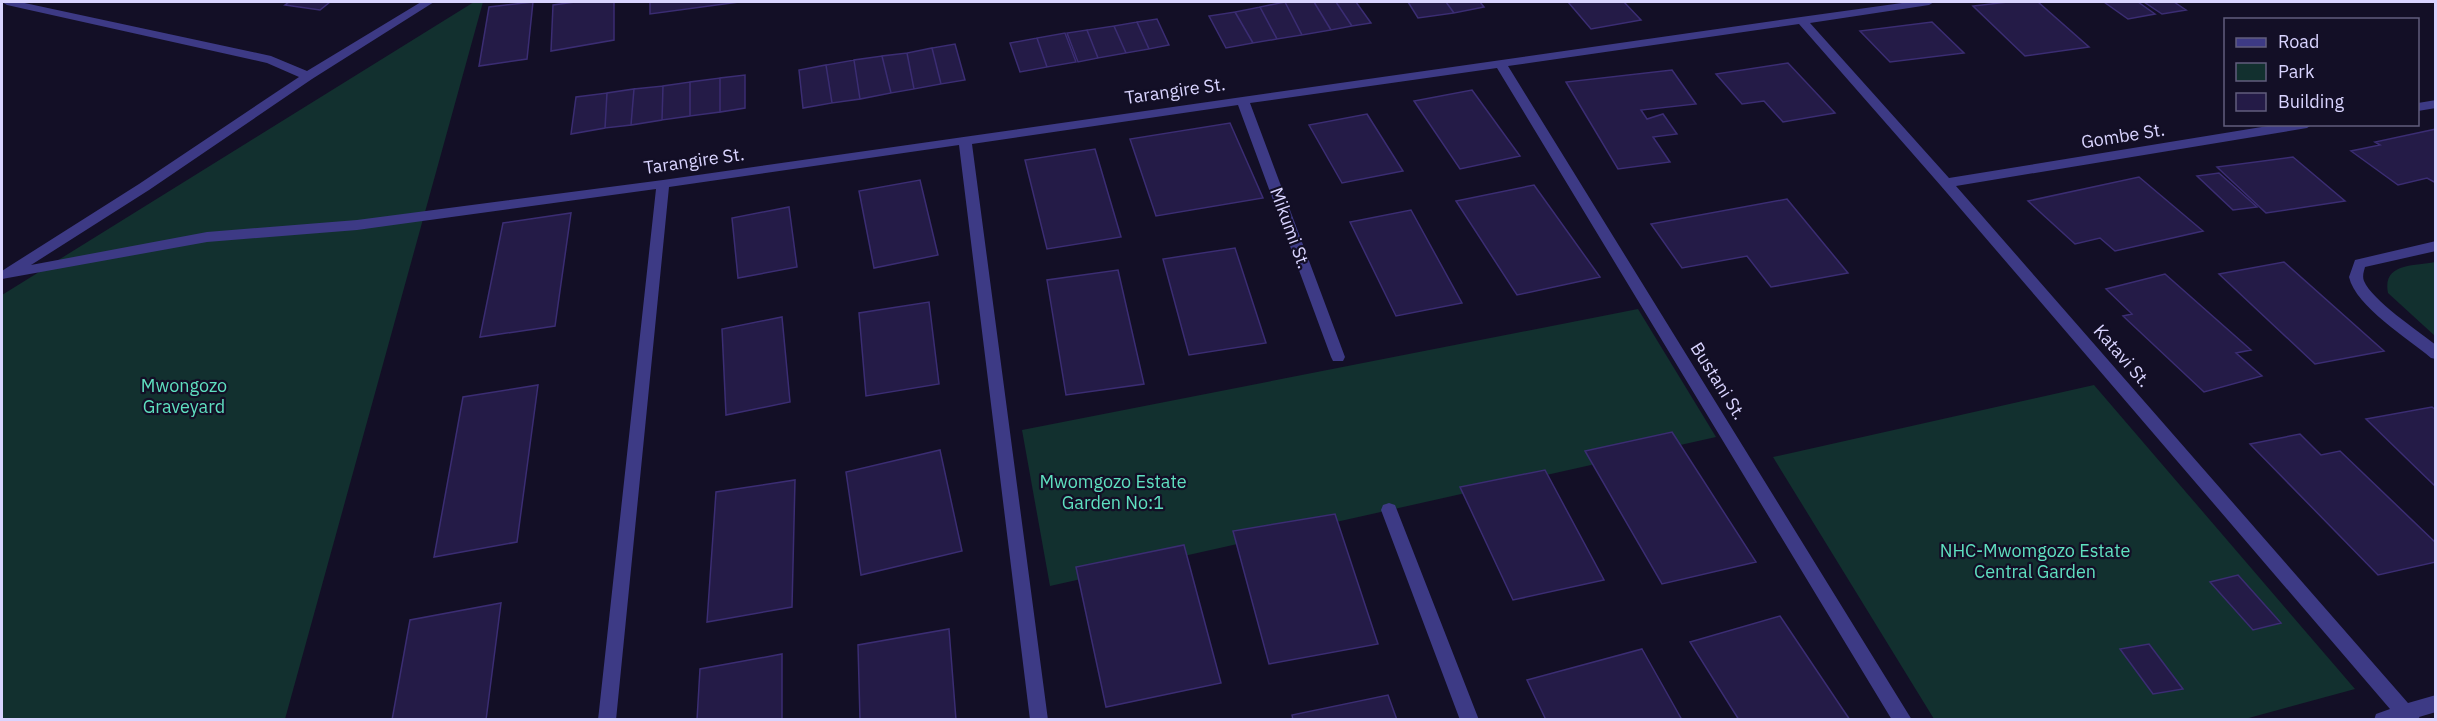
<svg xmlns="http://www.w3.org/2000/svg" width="2437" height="721" viewBox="0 0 2437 721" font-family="'IBM Plex Sans',sans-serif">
<rect width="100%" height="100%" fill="#130f26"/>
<!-- green -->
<path fill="#12302f" d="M474 2H483L285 719 2 720V295Z
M2435 262H2436L2435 336 2388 293C2382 263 2414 266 2435 262Z
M1638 309 1716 437 1050 586 1022 430Z
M2094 385 2355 689 2245 719H1934L1773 457Z"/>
<!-- building -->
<path fill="#241b47" stroke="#3b2d73" stroke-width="1.5" d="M289 2H330L320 10 285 5Z
M533 2 527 59 479 66 489 7Z
M575 2H614V40L551 51 553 5Z
M650 2H739L650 14Z
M1285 2H1314L1331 30 1302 35Z
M1285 2 1302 35 1277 39 1260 7Z
M1314 2H1336L1352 26 1331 30Z
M1336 2H1356L1371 23 1352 26Z
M1408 2H1446L1454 13 1418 18Z
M1446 2H1480L1484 7 1454 13Z
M1568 2H1624L1641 20 1591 29Z
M2008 2H2038L2089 47 2025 56 1973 6Z
M2104 2H2138L2155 14 2128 19Z
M2144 2H2174L2186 10 2162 14Z
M1260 7 1277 39 1253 43 1235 12Z
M1235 12 1253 43 1226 48 1209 16Z
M1157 19 1169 45 1149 49 1137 22Z
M1137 22 1149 49 1126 53 1114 26Z
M1932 22 1964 53 1890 62 1860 31Z
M1114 26 1126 53 1098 58 1087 30Z
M1087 30 1098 58 1078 62 1067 33Z
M1065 33 1076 62 1047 67 1037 38Z
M1037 38 1047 67 1020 72 1010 43Z
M955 44 965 80 941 84 932 48Z
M932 48 941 84 914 89 907 53Z
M907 53 914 89 891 93 882 56Z
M882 56 891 93 860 99 854 60Z
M854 60 860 99 832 103 826 65Z
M1788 63 1835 113 1783 122 1764 101 1742 104 1716 74Z
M826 65 832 103 803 108 799 70Z
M1672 70 1696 104 1641 110 1647 119 1663 114 1677 134 1653 137 1670 162 1618 169 1566 82Z
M745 75V108L720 112V78Z
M720 78V112L690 116V82Z
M690 82V116L662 120 663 86Z
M663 86 662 120 631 125 634 89Z
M634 89 631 125 605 128 607 93Z
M1472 90 1520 156 1460 169 1414 101Z
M607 93 605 128 571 134 576 97Z
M1367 114 1403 171 1342 183 1309 125Z
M1230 123 1263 198 1156 216 1130 139Z
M2436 129V183L2427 178 2398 185 2351 151 2380 145 2375 142Z
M1095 149 1121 237 1047 249 1025 160Z
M2293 157 2345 201 2266 213 2217 167Z
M2219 173 2257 207 2233 210 2197 176Z
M2139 177 2203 231 2115 251 2100 238 2075 244 2028 201Z
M920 180 938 255 874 268 859 191Z
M1534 185 1600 277 1517 295 1456 201Z
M1787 199 1848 273 1771 287 1747 256 1682 268 1651 224Z
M789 207 797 267 738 278 732 218Z
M1411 210 1462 303 1396 316 1350 222Z
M571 213 555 326 480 337 503 223Z
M1235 248 1266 343 1189 355 1163 259Z
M2284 262 2384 351 2315 364 2219 274Z
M1118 270 1144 384 1066 395 1047 280Z
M2165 274 2251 350 2236 353 2262 376 2204 392 2123 316 2132 314 2106 289Z
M929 302 939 384 866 396 859 313Z
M782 317 790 402 726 415 722 329Z
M538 385 517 542 434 557 463 397Z
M2432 407 2436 410V487L2366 419Z
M1672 432 1756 562 1662 584 1585 451Z
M2300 434 2321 455 2340 451 2436 543V562L2378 575 2250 444Z
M940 450 962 551 861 575 846 472Z
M1545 470 1604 580 1513 600 1460 487Z
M795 480 792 607 707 622 716 492Z
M1335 514 1378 644 1269 664 1233 531Z
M1184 545 1221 683 1106 707 1076 567Z
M2238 575 2281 623 2253 630 2210 582Z
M501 603 486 720H392L410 620Z
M1780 616 1850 720H1739L1690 642Z
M949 629 956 720H860L858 645Z
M2149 644 2183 689 2153 694 2120 649Z
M1642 649 1682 720H1546L1527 680Z
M782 654V720H697L700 669Z
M1388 695 1397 720H1293L1292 715Z"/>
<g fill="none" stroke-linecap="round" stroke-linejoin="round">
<!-- minor -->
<path fill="#3d3a85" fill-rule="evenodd" d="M2 2H20L271 56 307 71 421 2H434L312 79 149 190 31 265 207 232 357 220 663 180 1801 17 1909 2H1934L1929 5 1810 23 1949 178 2280 124H2313L2307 128 1956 186 2408 703 2436 695V712L2419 717 2420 720H2374L2376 714 2390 709 1941 186 1799 24 1508 66 1912 720H1892L1497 68 1250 103 1345 357 1343 361H1333L1331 357 1238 105 972 144 1048 720H1030L959 145 669 187 616 720H598L656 189 357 230 207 242 2 279V271L8 267 139 184 299 77 267 63 7 5Z
M2436 100V108L2418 111V103Z
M2436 241V251L2365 267C2364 271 2362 276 2364 281 2372 300 2418 331 2436 345V359L2431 358C2408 338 2356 307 2349 277L2355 260Z
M1389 503 1395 505 1397 510 1479 720H1460L1381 510 1383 505Z"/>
</g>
<g text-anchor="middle" stroke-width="4.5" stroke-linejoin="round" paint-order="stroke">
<!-- street labels -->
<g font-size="18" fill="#d9d4ff" stroke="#130f26">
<text transform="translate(1175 91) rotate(-8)" y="6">Tarangire St.</text>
<text transform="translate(2123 136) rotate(-9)" y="6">Gombe St.</text>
<text transform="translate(694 161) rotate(-8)" y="6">Tarangire St.</text>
<text transform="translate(1290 228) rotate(70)" y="6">Mikumi St.</text>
<text transform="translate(2122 356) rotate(49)" y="6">Katavi St.</text>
<text transform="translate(1718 381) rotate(58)" y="6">Bustani St.</text>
</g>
<!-- park labels -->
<g font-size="18" fill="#5fe0c0" stroke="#130f26">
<text x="184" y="392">Mwongozo<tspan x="184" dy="21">Graveyard</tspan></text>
<text x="1113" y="488">Mwomgozo Estate<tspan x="1113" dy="21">Garden No:1</tspan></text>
<text x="2035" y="557">NHC-Mwomgozo Estate<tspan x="2035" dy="21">Central Garden</tspan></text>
</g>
</g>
<!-- border -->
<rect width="2437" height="721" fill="none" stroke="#d9d4ff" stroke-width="6"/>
<!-- legend -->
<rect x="2224" y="18" width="195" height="108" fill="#130f26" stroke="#625e7d" stroke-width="1.5"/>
<rect x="2236" y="38" width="30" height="9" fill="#3d3a85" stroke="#625e7d" stroke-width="1.5"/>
<text x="2278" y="48" font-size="18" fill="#d9d4ff">Road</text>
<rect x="2236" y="63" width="30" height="18" fill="#12302f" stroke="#625e7d" stroke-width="1.5"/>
<text x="2278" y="78" font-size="18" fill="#d9d4ff">Park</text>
<rect x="2236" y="93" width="30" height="18" fill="#241b47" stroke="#625e7d" stroke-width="1.5"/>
<text x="2278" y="108" font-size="18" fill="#d9d4ff">Building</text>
</svg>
